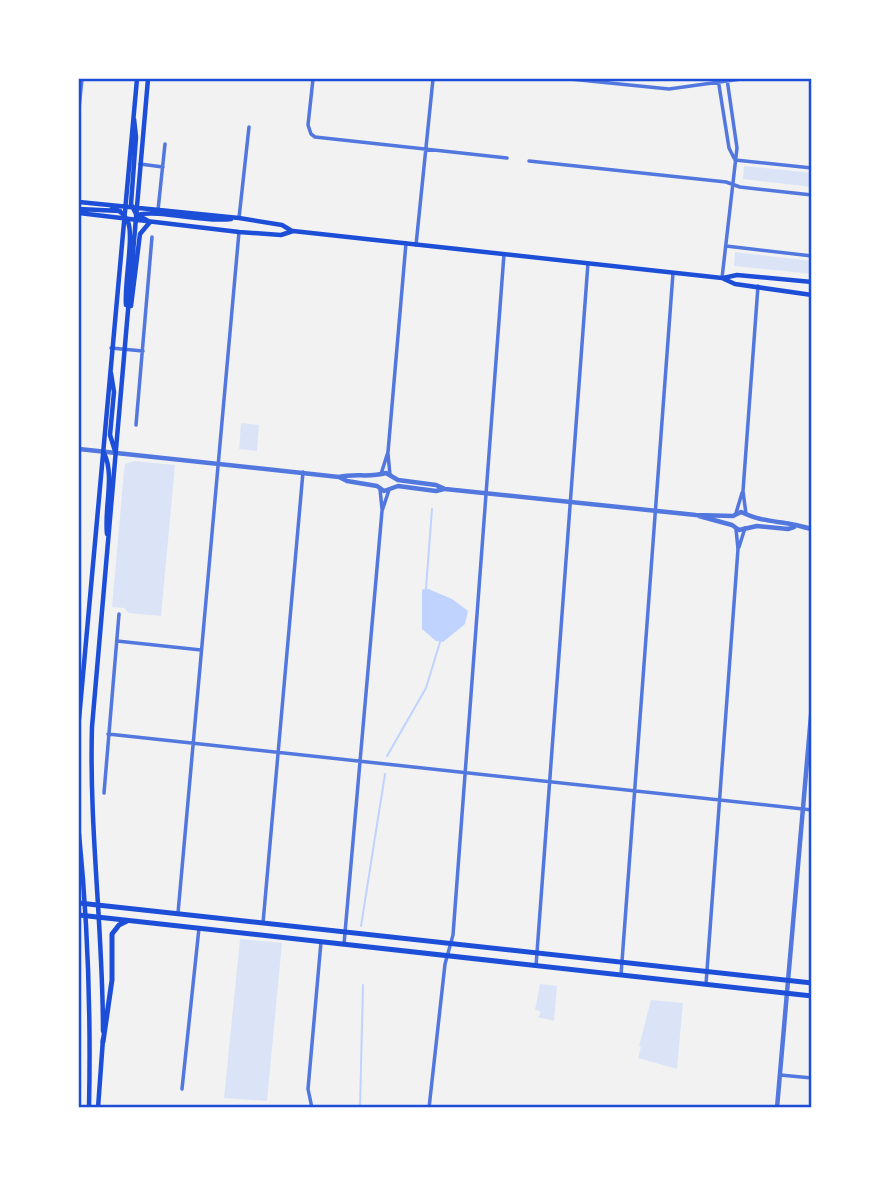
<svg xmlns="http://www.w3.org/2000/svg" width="891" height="1187" viewBox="0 0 891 1187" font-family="Lato,sans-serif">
<rect width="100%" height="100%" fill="#f2f2f2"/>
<!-- green -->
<path fill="#dbe4f7" d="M744 166 812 173V187L743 179Z
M735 252 812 261V274L734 266Z
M241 423 259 425 257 451 239 449Z
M134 461 175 465 161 616 129 613 124 608 112 607 124 471 125 464Z
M240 939 282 943 267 1101 224 1098Z
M540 984 557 986 554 1021 537 1017 540 1015V1011L535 1010Z
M651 1000 683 1003 677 1069 638 1058 641 1047 639 1046Z"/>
<!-- water -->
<path fill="#bfd3fe" d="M426 588 452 599 468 611 465 624 443 642 436 641 422 629V590Z"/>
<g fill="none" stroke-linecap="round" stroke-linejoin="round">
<!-- stream -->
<path stroke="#bfd3fe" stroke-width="2" d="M426 588 432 509
M387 756 426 688 440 642
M361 926 385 774
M360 1108 363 985"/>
<!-- minor -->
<path stroke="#5277de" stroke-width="3.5" d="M313 79 308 125 311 134 315 137 507 158
M570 79 669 89 741 79
M718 79 729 148 734 158
M79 108 82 79
M735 160 812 168
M529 161 726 182 740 187 812 195
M140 164 163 167
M158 210 165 144
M239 218 249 127
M416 245 433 79
M726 246 812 256
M722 278 737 148 727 79
M111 348 143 351
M136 425 152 237
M388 454 390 475
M381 474 388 452 406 243
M380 489 382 509
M736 513 742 493
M746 514 743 491 758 286
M739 547 745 528
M117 641 201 650
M108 734 812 810
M104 793 119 614
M178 913 239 232
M263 923 303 472
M344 944 382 511 389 490
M536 966 588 263
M621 975 673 273
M706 984 738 549 736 529
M780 1075 812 1078
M182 1089 199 928
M312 1108 308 1089 321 942
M429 1108 445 964 453 935 504 254"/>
<!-- tertiary -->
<path stroke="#5277de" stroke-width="4.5" d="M79 449 339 477C356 473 369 478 386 473L398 480 436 485 445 489 696 515 733 516 741 512C759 520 765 520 785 523 794 524 802 527 812 529
M339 477 347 481 377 486 384 491 398 486 436 491 444 489
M699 516 732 525 739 530 757 526 788 529 794 527
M777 1108 812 704"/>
<!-- secondary -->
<path stroke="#1d4ed8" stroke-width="4.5" d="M79 202 239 218 282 225 292 231
M112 207C119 211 125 214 128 222 134 236 124 285 126 305
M79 209 120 211
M79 213 239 232 281 235 293 231 722 278 735 284 812 295
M136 215C161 209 201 223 231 219
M723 278 737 275 812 282
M131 306 140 234 150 222 136 214 131 204 136 137 134 119
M111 373 114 392 110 435 115 451
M104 453C115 475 104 508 107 534
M79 719 137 79
M79 834C88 925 91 1016 89 1108
M103 1031C103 929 89 828 92 727L148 79
M98 1108 103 1039"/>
<!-- primary -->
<path stroke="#1d4ed8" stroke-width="5" d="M79 903 812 983
M79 915 812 996
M103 1042 112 980V934L119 925 127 921"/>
</g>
<!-- border -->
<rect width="891" height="1187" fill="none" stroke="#ffffff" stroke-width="161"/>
<rect x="80" y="80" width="730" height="1026" fill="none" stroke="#1d4ed8" stroke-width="2.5"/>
</svg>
